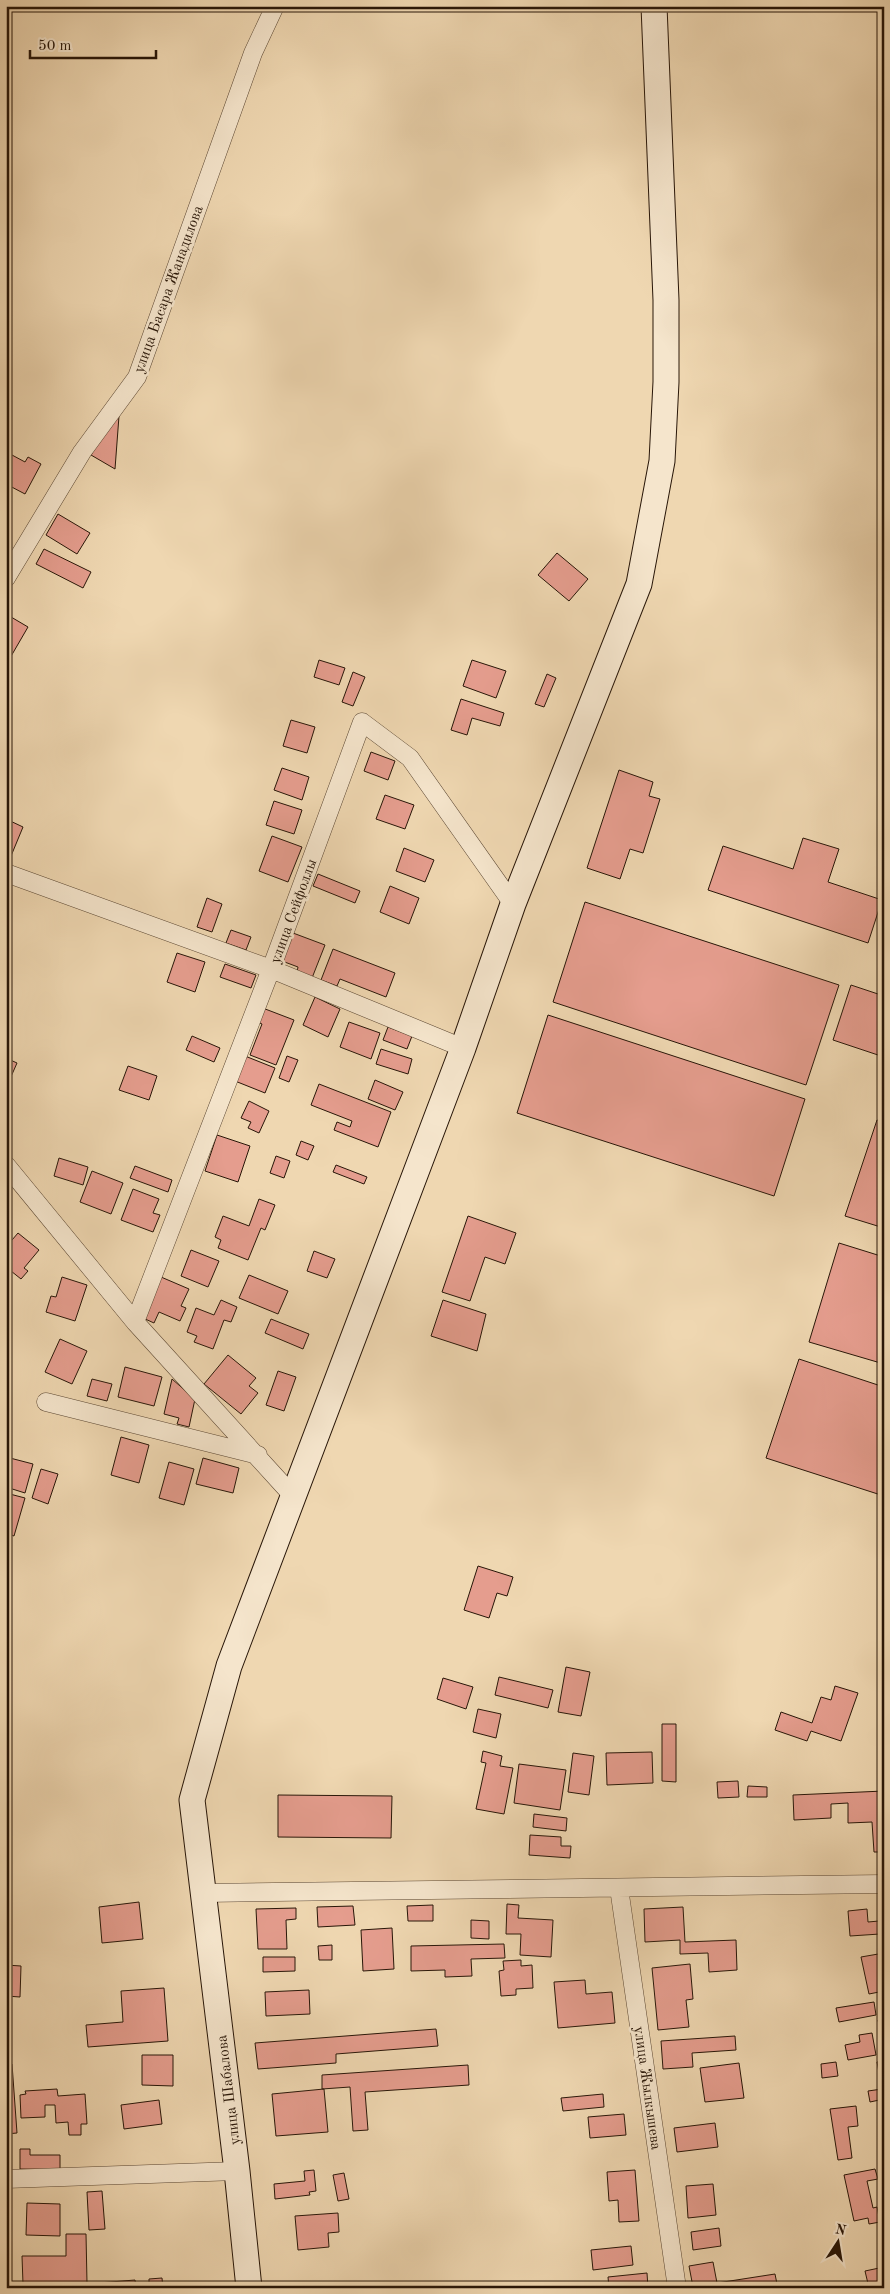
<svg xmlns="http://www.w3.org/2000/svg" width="890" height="2294" viewBox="0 0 890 2294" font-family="'Old Standard TT',serif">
<rect width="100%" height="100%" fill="#efd7b1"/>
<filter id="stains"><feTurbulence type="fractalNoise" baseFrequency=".004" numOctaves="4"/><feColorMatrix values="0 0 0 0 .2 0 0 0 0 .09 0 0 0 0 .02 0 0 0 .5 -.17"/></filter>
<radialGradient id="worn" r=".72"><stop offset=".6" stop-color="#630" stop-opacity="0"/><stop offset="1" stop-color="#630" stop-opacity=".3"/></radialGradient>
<!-- building -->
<path fill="#e59d8e" stroke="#281608" d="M115 413 119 416 115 469 91 455Z
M12 455 25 462 28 457 41 464 25 494 6 484V466Z
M58 514 90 533 77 554 46 535Z
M44 549 91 572 83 588 36 564Z
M557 553 588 579 569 601 538 575Z
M6 614 28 627 10 658 6 656Z
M319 660 345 668 339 685 314 677Z
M472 660 506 671 496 698 463 686Z
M353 672 365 677 353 706 342 702Z
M547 674 556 678 544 707 535 704Z
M461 699 504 713 500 726 472 718 467 735 451 730Z
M291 720 315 727 307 753 283 746Z
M371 752 395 761 388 780 364 771Z
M282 768 309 777 302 800 274 790Z
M619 770 653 782 649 796 660 799 643 853 630 849 620 879 587 868Z
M385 795 414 805 405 829 376 819Z
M274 801 302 810 294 834 266 825Z
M6 819 23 827 11 856 6 854Z
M272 836 302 847 288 882 259 871Z
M803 838 839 849 828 882 882 900 868 943 708 890 723 846 793 869Z
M404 848 434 860 425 882 396 871Z
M318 874 360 891 355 903 313 886Z
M390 886 419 898 409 924 380 912Z
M207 898 222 904 212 932 197 927Z
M585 902 839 985 806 1085 553 1002Z
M231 930 251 937 246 950 226 943Z
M293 933 325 945 312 978 297 972 298 967 282 961Z
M333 949 395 973 386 997 340 979 337 986 321 980Z
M177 953 205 962 195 992 167 982Z
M225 964 256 975 251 988 220 977Z
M851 985 884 996V1057L833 1040Z
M315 997 340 1009 328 1037 303 1025Z
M260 1007 294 1020 276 1065 250 1055 262 1024 255 1021Z
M548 1015 805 1099 774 1196 517 1113Z
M349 1022 380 1033 371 1059 340 1047Z
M388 1027 412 1036 407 1049 383 1040Z
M192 1036 220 1048 214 1062 186 1050Z
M381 1049 412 1059 408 1074 376 1064Z
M245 1056 275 1068 265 1093 235 1081Z
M287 1056 298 1060 289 1082 279 1078Z
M6 1058 17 1063 6 1088Z
M128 1066 157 1076 149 1100 119 1090Z
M375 1080 403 1092 395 1110 368 1099Z
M319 1084 391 1112 378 1147 334 1130 337 1122 350 1127 352 1121 311 1105Z
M249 1101 269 1111 259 1133 248 1128 251 1122 241 1118Z
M877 1120 884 1122V1228L845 1216Z
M217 1135 250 1146 238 1182 205 1171Z
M301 1141 314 1146 308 1160 296 1155Z
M276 1156 290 1161 284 1178 270 1173Z
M59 1158 88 1167 83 1185 54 1176Z
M336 1165 367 1177 364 1184 333 1172Z
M135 1166 172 1180 168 1192 130 1178Z
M92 1171 123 1183 111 1214 80 1202Z
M133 1189 159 1199 153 1213 160 1215 153 1232 121 1220Z
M259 1199 275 1205 265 1230 261 1228 248 1260 218 1248 221 1240 215 1237 223 1216 249 1226Z
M468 1216 516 1233 505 1264 485 1257 470 1301 442 1292Z
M18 1233 39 1250 24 1268 28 1271 21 1279 6 1267V1247Z
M839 1243 884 1257V1364L809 1342Z
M191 1250 219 1261 208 1287 181 1276Z
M314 1251 335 1259 327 1278 307 1271Z
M249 1275 288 1291 278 1314 239 1298Z
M62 1277 87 1285 75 1321 46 1312 51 1296 56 1297Z
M161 1277 189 1289 181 1306 186 1308 180 1321 159 1312 154 1323 143 1318Z
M221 1300 237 1307 231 1322 224 1320 213 1349 194 1342 197 1336 187 1332 196 1308 214 1315Z
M443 1300 486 1314 477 1351 431 1336Z
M271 1319 309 1334 303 1349 265 1333Z
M60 1339 87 1351 72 1384 45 1372Z
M228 1355 256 1378 249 1386 258 1393 241 1414 204 1384Z
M799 1359 884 1387V1496L766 1458Z
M125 1367 162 1377 154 1406 118 1397Z
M278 1371 296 1377 284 1411 266 1405Z
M92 1379 112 1384 107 1401 87 1396Z
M172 1379 195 1399 189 1427 177 1424 179 1418 164 1414Z
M121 1437 149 1445 139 1483 111 1475Z
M10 1458 33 1464 25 1493 6 1487V1471Z
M203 1458 239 1468 233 1493 196 1484Z
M169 1462 194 1469 184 1505 159 1498Z
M41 1469 58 1474 48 1504 32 1498Z
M6 1493 25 1498 14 1536 6 1533Z
M6 1547 10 1548 6 1565Z
M478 1566 513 1577 507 1596 497 1593 489 1618 464 1610Z
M566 1667 590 1672 581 1716 558 1712Z
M499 1677 553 1690 548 1708 495 1695Z
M443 1678 473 1687 466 1709 437 1699Z
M835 1686 858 1693 841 1741 811 1731 807 1741 775 1730 781 1712 812 1723 821 1697 831 1700Z
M478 1709 501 1714 496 1738 473 1732Z
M662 1724H676V1782L662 1781Z
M483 1751 502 1756 500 1766 513 1768 504 1814 476 1809 486 1763 481 1762Z
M652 1752 653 1783 607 1785 606 1753Z
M573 1753 594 1756 589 1795 568 1792Z
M519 1764 566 1770 560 1810 514 1803Z
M738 1781 739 1797 718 1798 717 1782Z
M748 1786 767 1787V1797H747Z
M884 1791V1852H874L872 1822 848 1823V1803L831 1804V1818L794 1820 793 1795Z
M278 1795 392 1796 391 1838 278 1837Z
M534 1814 567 1818 566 1831 533 1827Z
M530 1835 561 1837V1846H571L570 1858 529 1855Z
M139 1902 143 1939 102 1943 99 1907Z
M507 1904 519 1905 518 1918 553 1920 551 1957 520 1955 521 1934H506Z
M433 1905V1921H408L407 1906Z
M353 1906 355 1925 318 1927 317 1907Z
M683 1907 685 1942 736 1940 737 1970 709 1972 708 1953 680 1954V1940L645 1942 644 1909Z
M296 1908V1919L286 1920 287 1949H258L256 1909Z
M867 1909 868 1922 879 1921 880 1934 850 1936 848 1911Z
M471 1920 489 1921V1939L471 1938Z
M392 1928 394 1969 363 1971 361 1930Z
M504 1944 505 1958 471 1959 472 1976 445 1977V1970L411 1971V1946Z
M332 1945V1960H319L318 1946Z
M884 1953V1991L869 1994 861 1957Z
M263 1957H295V1971L263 1972Z
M521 1960V1966L532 1965 533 1988 516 1989V1995L501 1996 499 1971 504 1970 503 1961Z
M690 1964 693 1999 686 2000 689 2027 658 2030 652 1968Z
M6 1965 21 1966 20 1997 6 1996Z
M585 1980 586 1994 612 1992 615 2023 558 2028 554 1982Z
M164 1988 168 2041 88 2047 86 2025 123 2022 121 1991Z
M309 1990 310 2014 266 2016 265 1992Z
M874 2002 876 2015 839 2022 836 2008Z
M884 2019V2045L883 2046 878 2020Z
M436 2029 438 2046 336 2054V2063L258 2069 255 2043Z
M872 2033 876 2055 848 2060 845 2045 860 2042 859 2035Z
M735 2036 736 2050 692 2053 693 2067 663 2069 661 2041Z
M142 2055H173V2086L142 2085Z
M884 2061V2099L870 2102 868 2091 882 2089 877 2062Z
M836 2062 838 2076 822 2078 821 2064Z
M739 2063 744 2098 705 2102 700 2068Z
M12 2064 17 2133 6 2134V2065Z
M468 2065 469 2085 365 2092 368 2130 353 2131 350 2087 322 2089V2075Z
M57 2089 58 2096 85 2094 87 2124H81V2135H69L68 2122 56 2123 55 2105H45V2117L21 2118 20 2095 26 2094 25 2091Z
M324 2089 328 2132 276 2136 272 2094Z
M603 2094 604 2107 563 2111 561 2098Z
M159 2100 162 2124 124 2129 121 2105Z
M856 2106 858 2126 848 2127 852 2158 838 2160 830 2109Z
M624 2114 626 2135 590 2138 588 2117Z
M715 2123 718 2147 677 2152 674 2128Z
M880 2128H884V2153Z
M20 2149H30V2155H60V2170L20 2169Z
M875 2169 878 2179 867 2181 873 2208 877 2207 880 2222 869 2224 868 2218 854 2221 844 2175Z
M314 2170 316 2191 309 2192 310 2195 275 2199 274 2184 305 2181 304 2171Z
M635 2170 639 2221 619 2222 618 2200 609 2201 607 2172Z
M344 2173 349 2199 338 2201 333 2175Z
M713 2184 716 2215 688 2218 686 2186Z
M102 2191 105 2229 89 2230 87 2192Z
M27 2203 60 2204V2236L26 2235Z
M338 2213 339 2232 328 2233 329 2247 298 2250 295 2216Z
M719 2228 721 2246 693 2250 691 2232Z
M66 2234H86L87 2283 23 2284 22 2256H66Z
M631 2246 633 2265 593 2270 591 2250Z
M713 2262 717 2283 775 2274 777 2284 768 2285V2288L693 2287 689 2266Z
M884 2267V2288H869L865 2271Z
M647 2273 648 2288H609L608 2277Z
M162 2278 163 2288H87L86 2284 135 2280 136 2288 149 2286V2279Z"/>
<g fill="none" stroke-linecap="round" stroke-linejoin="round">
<!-- street casing -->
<g stroke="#5a4632" stroke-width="19">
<path id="street" d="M6 578 82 452 137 377 253 53 275 6
M6 873 271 969 463 1048
M6 1165 135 1322 293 1496
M135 1322 271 969 362 722 410 758 513 904
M46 1402 258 1455
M619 1888 677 2288
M204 1893 884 1884
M6 2179 237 2171"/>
</g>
<!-- secondary casing -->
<g stroke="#281608" stroke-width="27">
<path id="secondary" d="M249 2288 237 2171 192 1800 229 1666 463 1048 513 904 639 584 662 461 666 382V300L654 6"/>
</g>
<!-- street -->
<use href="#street" stroke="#f5e5cc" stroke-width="18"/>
<!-- secondary -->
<use href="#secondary" stroke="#f5e5cc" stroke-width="25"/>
</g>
<g text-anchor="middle" stroke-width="5" stroke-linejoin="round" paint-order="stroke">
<!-- street labels -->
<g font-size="15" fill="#281608" stroke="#f5e5cc">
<text transform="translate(168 289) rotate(-70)" y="5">улица Басара Жанадилова</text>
<text transform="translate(293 911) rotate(-70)" y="5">улица Сейфоллы</text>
<text transform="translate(648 2088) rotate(82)" y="5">улица Жылкышева</text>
<text transform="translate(228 2090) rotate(-97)" y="5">улица Шабалова</text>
</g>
</g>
<!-- margin -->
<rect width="890" height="2294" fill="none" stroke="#efd7b1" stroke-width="25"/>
<rect x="8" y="8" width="875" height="2279" fill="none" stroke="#281608" stroke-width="2.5"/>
<rect x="12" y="12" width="865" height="2269" fill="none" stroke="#281608"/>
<!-- north arrow -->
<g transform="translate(838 2242) rotate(12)" stroke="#f5e5cc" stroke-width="4" paint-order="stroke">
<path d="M0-4L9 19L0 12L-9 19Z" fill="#281608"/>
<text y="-8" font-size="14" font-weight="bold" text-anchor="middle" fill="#281608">N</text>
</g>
<!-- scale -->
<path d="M30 50v8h126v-8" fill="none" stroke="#281608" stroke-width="2.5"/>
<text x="38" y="50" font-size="15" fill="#281608" stroke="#f5e5cc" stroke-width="4" paint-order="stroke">50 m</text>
<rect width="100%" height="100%" filter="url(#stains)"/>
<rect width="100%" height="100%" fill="url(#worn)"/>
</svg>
